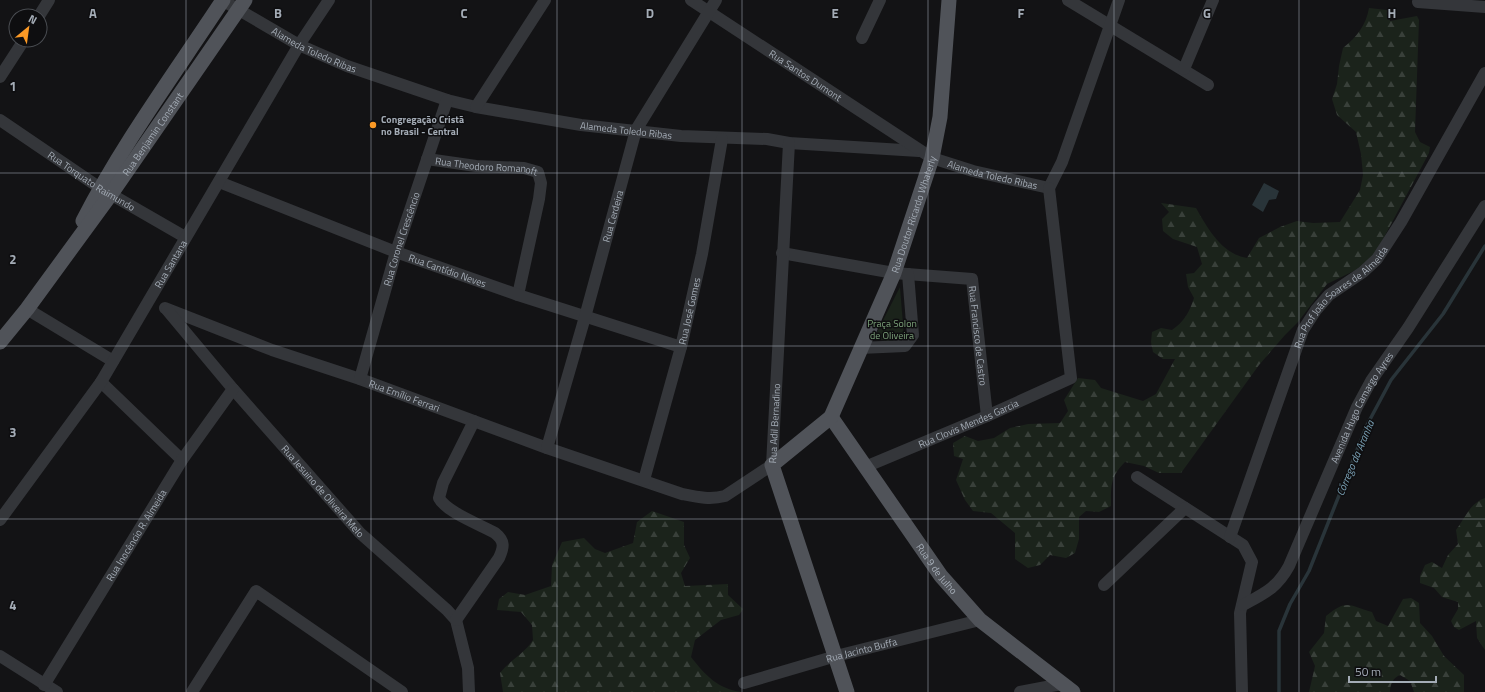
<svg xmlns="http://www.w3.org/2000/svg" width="1485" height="692" viewBox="0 0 1485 692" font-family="'Titillium Web',sans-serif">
<defs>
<pattern id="forest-firs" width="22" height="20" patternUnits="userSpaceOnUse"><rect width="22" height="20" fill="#1b231b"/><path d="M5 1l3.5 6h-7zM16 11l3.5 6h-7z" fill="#39403a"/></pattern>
</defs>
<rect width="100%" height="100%" fill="#131315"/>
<!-- forest -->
<path fill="url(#forest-firs)" d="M1369 8 1387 10 1390 21 1417 16 1419 20 1415 132 1420 142 1430 147 1429 153 1374 256 1362 267 1327 284 1298 322 1285 335 1259 365 1181 473H1159L1144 466 1125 462C1110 477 1111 486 1111 506L1099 512 1086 511 1079 517V539L1075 553 1066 558 1050 555 1040 565 1028 568 1015 559V533L991 513 973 511 965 500 956 480 963 459 954 456 953 443 965 436 978 441 994 438 1010 428 1028 424 1060 423 1068 411 1064 400 1078 378 1095 380 1101 388 1143 401 1156 394 1175 359H1163L1153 352 1151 342 1152 332 1161 328 1172 330C1184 322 1190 311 1194 298L1188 287 1186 274 1194 273 1202 264 1197 247 1173 239 1163 231 1162 219 1169 212 1161 203 1196 208C1208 229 1222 254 1247 258L1259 238 1280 227 1297 221 1313 223 1340 222 1360 190 1363 175 1361 154 1356 132 1337 115 1332 99 1337 84 1339 66 1343 48C1357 37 1366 25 1369 8Z
M1485 498V650L1477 638 1476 621 1459 630 1454 627 1451 621 1458 609V602L1442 597 1434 588 1420 583V576L1425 565 1432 562 1442 568 1448 555 1458 544 1456 530C1465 518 1470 503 1485 498Z
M652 511 684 522V545L690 558 681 573 685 586 728 584V595L743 609 739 615 721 620 695 640 691 657C706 676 717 688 741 692H503L500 673C510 660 524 654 533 640L532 625 521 612 497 610 499 599 508 592 525 595 551 586 552 565 562 542 584 538 595 549 605 553 633 543 637 522Z
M1411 598 1419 603 1420 623 1432 636 1444 656 1464 675V692H1414L1410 681 1400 675C1393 678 1390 684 1390 692H1309L1315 666 1309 652 1324 633 1326 616C1347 599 1348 605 1372 612L1376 621 1388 626 1403 599Z"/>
<!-- park -->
<path fill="#1b231b" d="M900 287 904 336C894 343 885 341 874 338Z"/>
<!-- water -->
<path fill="#293439" d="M1264 183 1279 191 1276 199 1269 200 1263 212 1252 205Z"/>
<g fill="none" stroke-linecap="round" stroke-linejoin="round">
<!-- stream -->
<path stroke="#293439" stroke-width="3.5" d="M1279 692V631L1290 604 1309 571 1367 425 1391 380 1443 314 1485 246"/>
<!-- minor -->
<g stroke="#34363a" stroke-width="12">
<path id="s1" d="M222 0 299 45 347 66 447 100 476 107 581 125 681 136 767 139 789 143 919 151"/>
<path id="s2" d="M691 0 932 158 973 171 1049 188"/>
<path d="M1068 0 1208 85"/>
<path d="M1418 2 1485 7"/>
<path d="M39 16 49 0"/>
<path d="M862 38 880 0"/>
<path d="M1184 69 1213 0"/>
<path d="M0 77 24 40"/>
<path d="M476 107 545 0"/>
<path id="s3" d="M0 120 100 188 185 237"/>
<path id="s4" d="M427 159 476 166 524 168 538 172 541 183 539 199 518 295"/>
<path id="s5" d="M219 182 396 252 518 295 681 347"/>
<path d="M1049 188 1062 162 1119 0"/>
<path id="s6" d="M782 253 894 273 972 279 987 416"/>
<path id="s7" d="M165 308 272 350 360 379 547 448 682 494C697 497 710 500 725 496L772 465 789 143"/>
<path d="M27 309 113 361"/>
<path id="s8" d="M167 310 233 389 360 533 447 610 456 620 468 668 469 692"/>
<path d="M860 348 905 346 913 335 908 274"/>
<path id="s9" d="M360 379 396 252 447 100"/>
<path d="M101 382 182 460"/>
<path id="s10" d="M547 448 585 317 636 130 716 0"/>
<path id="s11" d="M865 467 987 416 1071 378 1049 188"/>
<path d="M1137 477 1243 545 1252 562 1240 613 1242 692"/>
<path id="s12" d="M644 480 681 347 702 254 722 139"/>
<path id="s13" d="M0 520 101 382 299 45 329 0"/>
<path id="s14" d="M1230 537 1303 330 1316 310 1329 295 1363 272 1377 259 1401 222 1485 73"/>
<path d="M1104 585 1185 508"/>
<path id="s15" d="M1243 605C1265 593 1277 588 1289 566L1357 407 1371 381 1408 328 1485 206"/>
<path d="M456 620 499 558C504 547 505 541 495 533 481 525 446 512 439 498L443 483 474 421"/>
<path d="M0 656 57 692"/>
<path id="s16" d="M744 683 836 656 980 620"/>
<path id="s17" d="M44 685 182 460 233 389"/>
<path d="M192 692 256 591 402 692"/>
<path d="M1020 692 1062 684"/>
</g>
<!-- major -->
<g stroke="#505359" stroke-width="15">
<path d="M83 221C123 143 175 73 223 0"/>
<path id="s18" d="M0 342 27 309 111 194 245 0"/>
<path id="s19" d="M831 417 941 576 980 620 1073 692"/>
<path id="s20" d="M847 692 772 465 831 417 894 273 932 158 940 117 949 0"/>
</g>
</g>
<!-- grid -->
<path fill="none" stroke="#a4acb6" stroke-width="1" stroke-opacity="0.55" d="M186 0V692M371 0V692M557 0V692M742 0V692M928 0V692M1114 0V692M1299 0V692M0 173H1485M0 346H1485M0 519H1485"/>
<!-- markers -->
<circle fill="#fb9925" stroke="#0e0e10" stroke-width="1.5" cx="373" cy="125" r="4"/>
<g text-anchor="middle" stroke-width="3" stroke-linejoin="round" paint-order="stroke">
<!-- street labels -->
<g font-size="10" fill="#a4acb6" stroke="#0e0e10">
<text dy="4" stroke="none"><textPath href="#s1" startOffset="105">Alameda Toledo Ribas</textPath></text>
<text dy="4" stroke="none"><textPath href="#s2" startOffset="137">Rua Santos Dumont</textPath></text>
<text dy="4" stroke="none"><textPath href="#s1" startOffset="429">Alameda Toledo Ribas</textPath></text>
<text dy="4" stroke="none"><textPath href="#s18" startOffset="258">Rua Benjamin Constant</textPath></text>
<text dy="4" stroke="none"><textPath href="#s4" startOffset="60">Rua Theodoro Romanoft</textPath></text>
<text dy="4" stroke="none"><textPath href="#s2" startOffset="351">Alameda Toledo Ribas</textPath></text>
<text dy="4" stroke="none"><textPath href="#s3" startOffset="110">Rua Torquato Raimundo</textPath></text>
<text dy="4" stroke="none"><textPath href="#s20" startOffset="534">Rua Doutor Ricardo Whaterly</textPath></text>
<text dy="4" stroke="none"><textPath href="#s10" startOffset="241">Rua Cerdeira</textPath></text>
<text dy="4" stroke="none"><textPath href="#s9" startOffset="146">Rua Coronel Crescêncio</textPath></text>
<text dy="4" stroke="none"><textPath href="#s13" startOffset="308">Rua Santana</textPath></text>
<text dy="4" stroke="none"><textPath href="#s5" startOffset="245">Rua Cantídio Neves</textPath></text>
<text dy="4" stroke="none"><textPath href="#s14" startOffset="269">Rua Prof João Soares de Almeida</textPath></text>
<text dy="4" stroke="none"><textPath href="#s12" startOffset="175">Rua José Gomes</textPath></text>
<text dy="4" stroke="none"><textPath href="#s6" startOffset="249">Rua Francisco de Castro</textPath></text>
<text dy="4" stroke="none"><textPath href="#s7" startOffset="255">Rua Emílio Ferrari</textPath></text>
<text dy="4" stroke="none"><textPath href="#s15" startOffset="236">Avenida Hugo Camargo Ayres</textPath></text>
<text dy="4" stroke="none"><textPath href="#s7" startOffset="691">Rua Adil Bernadino</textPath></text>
<text dy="4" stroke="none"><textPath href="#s11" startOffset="112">Rua Clovis Mendes Garcia</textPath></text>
<text dy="4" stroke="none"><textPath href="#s8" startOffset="239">Rua Jesuino de Oliveira Melo</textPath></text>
<text dy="4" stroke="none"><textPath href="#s17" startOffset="176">Rua Inocêncio R. Almeida</textPath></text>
<text dy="4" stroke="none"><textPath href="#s19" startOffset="185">Rua 9 de Julho</textPath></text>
<text dy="4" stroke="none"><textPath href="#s16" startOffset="122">Rua Jacinto Buffa</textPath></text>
</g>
<!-- poi labels -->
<g font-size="10" font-weight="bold" fill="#a4acb6" stroke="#0e0e10" text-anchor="start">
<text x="381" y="123">Congregação Cristã<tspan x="381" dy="12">no Brasil - Central</tspan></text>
</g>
<!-- park labels -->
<g font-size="10" fill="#7ca27a" stroke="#0e0e10">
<text x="892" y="327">Praça Solon<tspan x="892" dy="12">de Oliveira</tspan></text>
</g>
<!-- water labels -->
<g font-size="11" font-style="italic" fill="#799fb3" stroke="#0e0e10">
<text transform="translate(1355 458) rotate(-67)" y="4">Córrego da Aranha</text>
</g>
</g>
<g font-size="13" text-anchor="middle" font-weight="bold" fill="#a4acb6" stroke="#0e0e10" stroke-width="3" stroke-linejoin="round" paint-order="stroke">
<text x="93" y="18">A</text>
<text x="278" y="18">B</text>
<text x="464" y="18">C</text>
<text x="650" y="18">D</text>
<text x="835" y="18">E</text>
<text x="1021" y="18">F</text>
<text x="1207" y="18">G</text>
<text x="1392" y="18">H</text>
<text x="13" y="91">1</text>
<text x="13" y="264">2</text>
<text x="13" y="437">3</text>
<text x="13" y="610">4</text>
</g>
<!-- north arrow -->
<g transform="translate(28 28) rotate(29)"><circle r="19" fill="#0e0e10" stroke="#4a4d52"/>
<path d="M0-3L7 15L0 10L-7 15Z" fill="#fb9925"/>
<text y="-6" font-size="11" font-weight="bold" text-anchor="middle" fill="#a4acb6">N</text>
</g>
<!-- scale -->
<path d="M1349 676v6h87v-6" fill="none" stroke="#a4acb6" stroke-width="2"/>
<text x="1355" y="676" font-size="12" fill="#a4acb6" stroke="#0e0e10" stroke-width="3" paint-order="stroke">50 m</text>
</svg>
